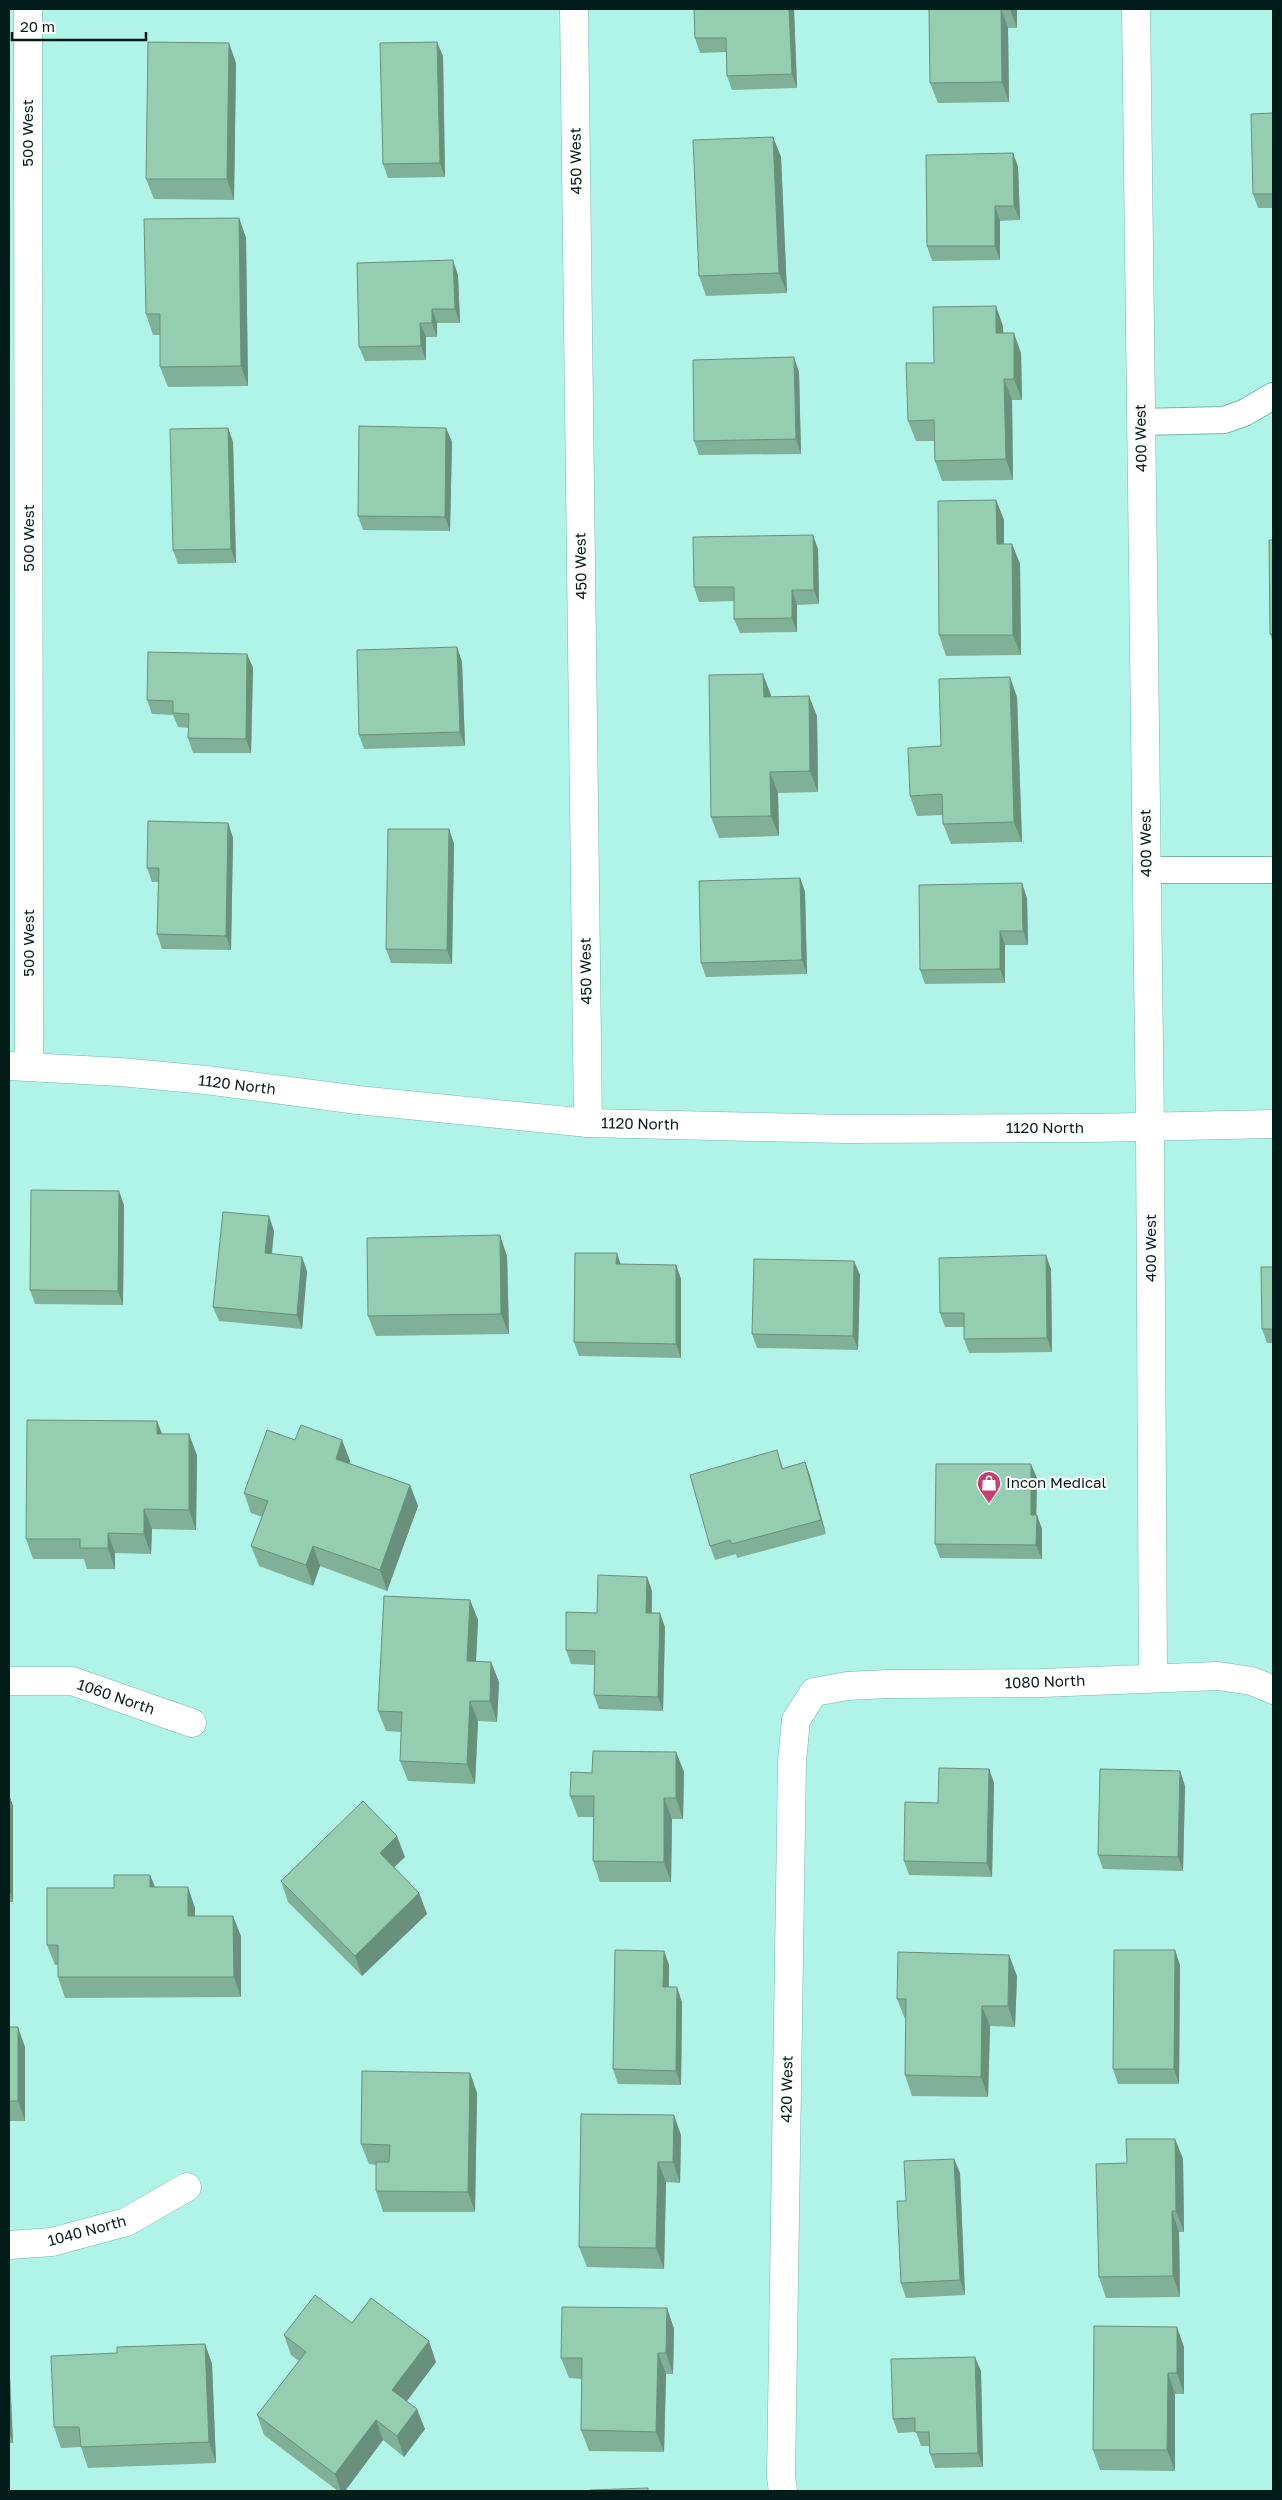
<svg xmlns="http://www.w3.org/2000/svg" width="1282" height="2500" viewBox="0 0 1282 2500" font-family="'Golos Text',sans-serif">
<rect width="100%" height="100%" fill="#b0f4e8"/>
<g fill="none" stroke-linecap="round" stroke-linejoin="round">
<!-- service casing -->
<g stroke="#74b6ab" stroke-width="28">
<path id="service" d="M1141 422 1224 420 1244 413 1273 396
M1146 870H1273"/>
</g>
<!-- minor casing -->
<g stroke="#74b6ab" stroke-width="29">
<path id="minor" d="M28 9 29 1066
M574 9 588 1123
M1136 9 1150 1128 1153 1678
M9 1681H72L192 1723
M9 2245 52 2242 126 2222 187 2187
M783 2491 781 2477 792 1761 796 1720 814 1692 847 1686 888 1684 1042 1683 1218 1676 1252 1681 1273 1690"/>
</g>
<!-- tertiary casing -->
<g stroke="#74b6ab" stroke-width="29">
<path id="tertiary" d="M9 1066 120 1072 206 1080 358 1100 588 1123 844 1129 1093 1128 1273 1124"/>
</g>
<!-- service -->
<use href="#service" stroke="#fff" stroke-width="26"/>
<!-- minor -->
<use href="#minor" stroke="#fff" stroke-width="28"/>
<!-- tertiary -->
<use href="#tertiary" stroke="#fff" stroke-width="28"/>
</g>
<!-- wall -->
<path fill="#80b098" d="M794 9 797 88 732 90 727 76 726 52 700 53 695 38Z
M929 9H1017V28H1008L1009 102 938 103 930 83Z
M443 56 445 177 388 178 383 164Z
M236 63 234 200 154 199 146 179Z
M1273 113V208H1258L1253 194Z
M773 137 781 157 787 293 706 296 699 276Z
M1013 153 1018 167 1020 220 1000 221V260L932 261 927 246Z
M239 218 246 238 248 386 168 387 160 367V335H153L146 314Z
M458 275 460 323H437V337H426V360L365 361 359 347Z
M1003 326V333L1021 353 1022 400H1012L1013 480 942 481 935 461 934 441H916L908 421 934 363Z
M799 372 801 454 699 455 694 441Z
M228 428 233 442 236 563 178 564 173 550Z
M446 428 452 442 450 531 363 530 358 516Z
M996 500 1004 520V544H1012L1020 564 1021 655 946 656 939 635Z
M1273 540V643L1270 634Z
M818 549 819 604 797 605V632L740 633 734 619V601L699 602 694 587Z
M457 647 462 662 465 746 364 749 359 735Z
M247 654 253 668 251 753H193L188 738V728L178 727 173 715 152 714 147 700Z
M771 695V697L817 716 818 792 778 793 779 836 719 838 711 817Z
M1017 697 1022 842 951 844 943 824V815L917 816 910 796 941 746Z
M228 823 233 838 231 950 162 949 157 934 158 882H152L147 868Z
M449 829 454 844 452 964 391 963 386 949Z
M800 878 805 892 807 974 706 977 701 963Z
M1027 898 1028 945H1005V983L925 984 920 970Z
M124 1205 123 1305 35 1304 30 1290Z
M274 1231 272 1254 307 1271 302 1329 219 1321 213 1307Z
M507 1256 509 1334 376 1336 368 1316Z
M854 1261 860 1275 858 1350 757 1348 752 1334Z
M676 1265 681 1279V1358L579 1356 574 1342Z
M1273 1267V1343H1267L1262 1329Z
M1051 1269 1052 1352 969 1353 964 1339V1327H945L940 1313Z
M162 1434 197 1455 196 1530 152 1529 151 1554 115 1553V1569H87L84 1559H33L26 1539Z
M295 1440H342L350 1461 349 1463 410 1485 418 1506 387 1591 320 1566 313 1586 259 1566 251 1546 262 1517 251 1513 244 1493Z
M777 1450 783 1468 805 1462 810 1476 826 1534 737 1558 736 1554 715 1560 710 1546Z
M1037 1478 1036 1515 1042 1529V1559L940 1558 935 1544Z
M647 1577 652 1591V1613L665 1627 663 1711 599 1709 594 1695 595 1665 571 1664 566 1650 597 1613Z
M470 1600 478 1620 476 1661 491 1662 499 1682 497 1722 478 1721 475 1784 408 1781 400 1761 401 1732 386 1731 378 1711Z
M676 1752 684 1772 683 1819H672L671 1882H600L593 1861V1817H578L570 1796 592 1773Z
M989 1769 994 1783 992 1877 909 1875 904 1861Z
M1180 1771 1185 1786 1183 1871 1103 1869 1098 1855Z
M9 1795 13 1806V1902H9Z
M405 1857 394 1867 419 1893 427 1914 362 1976 288 1902 281 1881Z
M150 1875 155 1887 195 1908V1916L241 1936V1997L65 1998 58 1977V1965H55L47 1945 114 1888Z
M664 1951 669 1965V1987L682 2002 681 2085 618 2084 613 2069Z
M1180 1965 1179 2084H1118L1113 2069Z
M1017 1976 1015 2027 990 2026 988 2097 912 2096 905 2075 906 2019H905L897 1999Z
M9 2027 25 2047V2121H9Z
M470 2073 477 2093 475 2212H383L376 2191V2165L369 2164 361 2144Z
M681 2135 680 2183 666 2182 664 2269 587 2267 579 2247Z
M1175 2139 1183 2159 1184 2232H1179L1180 2297 1106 2298 1099 2277 1127 2163Z
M954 2159 960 2173 965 2295 906 2298 901 2283 906 2201Z
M667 2308 674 2329 673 2374H666L664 2452 589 2451 581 2430 582 2379 569 2378 561 2358Z
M352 2323 436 2362 407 2401 425 2429 404 2457 383 2440 345 2491H338L264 2435 257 2415 299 2361 291 2355 284 2335Z
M205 2344 212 2364 216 2463 88 2468 81 2447 61 2448 54 2427 117 2353Z
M1184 2347V2394H1175V2471L1100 2470 1093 2450Z
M981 2371 983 2467 935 2468 930 2454 929 2446H921L916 2432 898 2433 893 2419Z
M9 2372 10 2377 13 2443H9Z"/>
<!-- shaded-wall -->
<path fill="#68907c" d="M789 9H794L797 88 792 74Z
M1001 9 1008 28 1009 102 1002 82Z
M1010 9H1017V28Z
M437 42 443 56 445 177 440 163Z
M229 43 236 63 234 200 227 179Z
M773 137 781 157 787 293 779 273Z
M1013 153 1018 167 1020 220 1014 206Z
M995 206 1000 221V260L995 246Z
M239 218 246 238 248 386 241 366Z
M453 260 458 275 460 323 455 309Z
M996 306 1003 326 1004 353 996 333Z
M432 309 437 323V337L432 323Z
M420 323 426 337V360L421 346Z
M1014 333 1021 353 1022 400 1014 379Z
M794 357 799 372 801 454 796 439Z
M1004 379 1012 400 1013 480 1006 459Z
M228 428 233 442 236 563 231 549Z
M446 428 452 442 450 531 445 517Z
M996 500 1004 520V564L997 544Z
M813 535 818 549 819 604 814 590Z
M1012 544 1020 564 1021 655 1013 635Z
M792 590 797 605V632L792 618Z
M457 647 462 662 465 746 460 732Z
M247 654 253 668 251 753 246 739Z
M763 674 771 695V717L764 697Z
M1010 677 1017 697 1022 842 1014 822Z
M809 696 817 716 818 792 810 771Z
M770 772 778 793 779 836 771 816Z
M228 823 233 838 231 950 226 936Z
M449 829 454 844 452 964 447 950Z
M800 878 805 892 807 974 802 960Z
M1022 883 1027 898 1028 945 1023 931Z
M1000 931 1005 945V983L1000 969Z
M119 1191 124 1205 123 1305 118 1291Z
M269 1216 274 1231 270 1268 265 1253Z
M500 1235 507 1256 509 1334 501 1314Z
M617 1253 622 1268 616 1264Z
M1046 1255 1051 1269 1052 1352 1047 1338Z
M302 1257 307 1271 302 1329 297 1315Z
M854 1261 860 1275 858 1350 853 1336Z
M676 1265 681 1279V1358L676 1344Z
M157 1421 165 1441 157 1434Z
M189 1434 197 1455 196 1530 189 1510Z
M342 1440 350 1461 344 1479 336 1459Z
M805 1462 810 1476 826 1534 821 1520Z
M1031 1464 1037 1478 1036 1529 1031 1515Z
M410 1485 418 1506 387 1591 380 1570Z
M144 1509 152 1529 151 1554 144 1534Z
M1037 1515 1042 1529V1559L1036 1545Z
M108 1533 115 1553V1569L108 1548Z
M313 1546 320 1566 313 1586 306 1565Z
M647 1577 652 1591 651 1627 646 1613Z
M470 1600 478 1620 475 1681 467 1661Z
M660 1613 665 1627 663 1711 658 1697Z
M491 1662 499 1682 497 1722 490 1701Z
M470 1701 478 1721 475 1784 467 1764Z
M676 1752 684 1772 683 1819 676 1798Z
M989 1769 994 1783 992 1877 987 1863Z
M1180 1771 1185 1786 1183 1871 1178 1857Z
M9 1795 13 1806V1902L9 1889Z
M664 1798 672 1819 671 1882 664 1862Z
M397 1836 405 1857 387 1874 380 1853Z
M150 1875 158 1895 150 1887Z
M188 1887 195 1908V1936L188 1916Z
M419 1893 427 1914 362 1976 355 1956Z
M233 1916 241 1936V1997L234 1977Z
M1175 1950 1180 1965 1179 2084 1174 2069Z
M664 1951 669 1965 668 2002 663 1987Z
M1009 1955 1017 1976 1015 2027 1008 2006Z
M677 1987 682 2002 681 2085 676 2071Z
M982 2006 990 2026 988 2097 981 2077Z
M18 2027 25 2047V2121L18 2101Z
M470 2073 477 2093 475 2212 468 2192Z
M674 2115 681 2135 680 2183 673 2162Z
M1175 2139 1183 2159 1184 2232 1176 2211Z
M954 2159 960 2173 965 2295 960 2280Z
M658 2162 666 2182 664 2269 656 2248Z
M1172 2211 1179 2232 1180 2297 1173 2276Z
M667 2308 674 2329 673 2374 666 2353Z
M1177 2327 1184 2347V2394L1177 2373Z
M429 2341 436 2362 400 2410 392 2390Z
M205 2344 212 2364 216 2463 209 2442Z
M658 2353 666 2374 664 2452 656 2432Z
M975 2357 981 2371 983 2467 978 2453Z
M9 2372 10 2377 13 2443 9 2432Z
M1168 2373 1175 2394V2471L1167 2450Z
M417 2409 425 2429 404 2457 397 2436Z
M376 2420 383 2440 345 2491H341L335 2474Z"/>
<!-- building -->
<path fill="#95cdb1" stroke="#68907c" d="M694 9H789L792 74 727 76 726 38H695Z
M929 9H1001L1002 82 930 83Z
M148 42 229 43 227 179H146Z
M437 42 440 163 383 164 380 43Z
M1273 113V194H1253L1251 114Z
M773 137 779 273 699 276 693 140Z
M1013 153 1014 206H995V246H927L926 155Z
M239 218 241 366 160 367V314H146L144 219Z
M453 260 455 309H432V323H420L421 346 359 347 357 263Z
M996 306V333H1014V379H1004L1006 459 935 461 934 420 908 421 906 363H934L933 307Z
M794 357 796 439 694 441 693 360Z
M359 426 446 428 445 517 358 516Z
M228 428 231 549 173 550 170 429Z
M996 500 997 544H1012L1013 635H939L938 501Z
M813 535 814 590H792V618L734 619V587H694L693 537Z
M1269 540H1273V634H1270Z
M457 647 460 732 359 735 357 650Z
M148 652 247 654 246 739 188 738 189 714 173 713V701L147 700Z
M763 674 764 697 809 696 810 771 770 772 771 816 711 817 709 675Z
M1010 677 1014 822 943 824 942 794 910 796 908 748 941 746 939 679Z
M148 821 228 823 226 936 157 934 159 868H147Z
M388 829H449L447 950 386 949Z
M800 878 802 960 701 963 699 881Z
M1022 883 1023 931H1000V969L920 970 919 885Z
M31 1190 119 1191 118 1291 30 1290Z
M223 1212 269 1216 265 1253 302 1257 297 1315 213 1307Z
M500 1235 501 1314 368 1316 367 1238Z
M575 1253H617L616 1264 676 1265V1344L574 1342Z
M1046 1255 1047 1338 964 1339V1313H940L939 1258Z
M754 1259 854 1261 853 1336 752 1334Z
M1261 1267H1273V1329H1262Z
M27 1420 157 1421V1434H189V1510L144 1509V1534L108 1533V1548H80V1539H26Z
M301 1425 342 1440 336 1459 410 1485 380 1570 313 1546 306 1565 251 1546 268 1501 244 1493 267 1430 295 1440Z
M777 1450 782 1469 805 1462 821 1520 732 1544 730 1540 710 1546 690 1475Z
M936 1464H1031V1515H1037L1036 1545 935 1544Z
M598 1575 647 1577 646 1613H660L658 1697 594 1695 595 1651 566 1650V1612L597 1613Z
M384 1596 470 1600 467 1661 491 1662 490 1701H470L467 1764 400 1761 402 1712 378 1711Z
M593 1751 676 1752V1798H664V1862L593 1861 594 1796H570L571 1772 592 1773Z
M939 1768 989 1769 987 1863 904 1861 905 1802 938 1803Z
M1100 1769 1180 1771 1178 1857 1098 1855Z
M363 1801 397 1836 380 1853 419 1893 355 1956 281 1881Z
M114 1875H150V1887H188V1916H233L234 1977H58V1945H47V1888H114Z
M615 1950 664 1951 663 1987H677L676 2071 613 2069Z
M1114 1950H1175L1174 2069H1113Z
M898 1952 1009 1955 1008 2006H982L981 2077 905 2075 906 1999H897Z
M9 2027H18V2101H9Z
M362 2071 470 2073 468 2192 376 2191V2162H389L390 2145 361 2144Z
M581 2114 674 2115 673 2162H658L656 2248 579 2247Z
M1126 2139H1175L1176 2211H1172L1173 2276 1099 2277 1096 2164 1127 2163Z
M954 2159 960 2280 901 2283 897 2201H906L904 2161Z
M315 2295 352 2323 371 2298 429 2341 392 2390 417 2409 397 2436 376 2420 335 2474 257 2415 306 2352 284 2335Z
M562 2307 667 2308 666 2353H658L656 2432 581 2430 582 2358H561Z
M1094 2326 1177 2327V2373H1168L1167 2450H1093Z
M205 2344 209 2442 81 2447 79 2427H54L51 2356 117 2353V2347Z
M975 2357 978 2453 930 2454 929 2432H915V2418L893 2419 891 2359Z
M648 2488V2491H590V2490Z"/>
<!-- icons -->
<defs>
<g id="shop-pin" transform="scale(1.25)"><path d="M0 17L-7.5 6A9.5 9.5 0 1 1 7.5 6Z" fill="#c93d70" stroke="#fff"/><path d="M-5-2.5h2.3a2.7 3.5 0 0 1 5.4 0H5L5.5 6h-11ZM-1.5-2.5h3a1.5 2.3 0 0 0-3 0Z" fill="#fff"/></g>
</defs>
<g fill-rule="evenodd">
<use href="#shop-pin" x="989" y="1483"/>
</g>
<g text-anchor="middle" stroke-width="4" stroke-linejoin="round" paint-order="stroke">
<!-- street labels -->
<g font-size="15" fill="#021d19" stroke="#fff">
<text transform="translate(28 133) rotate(-90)" y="5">500 West</text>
<text transform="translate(576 161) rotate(-91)" y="5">450 West</text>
<text transform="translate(1141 438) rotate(-91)" y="5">400 West</text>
<text transform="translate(29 538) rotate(-90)" y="5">500 West</text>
<text transform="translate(581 566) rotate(-91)" y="5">450 West</text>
<text transform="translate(1146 843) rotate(-91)" y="5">400 West</text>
<text transform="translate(29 943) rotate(-90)" y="5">500 West</text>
<text transform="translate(586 971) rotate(-91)" y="5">450 West</text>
<text transform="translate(237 1085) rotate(7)" y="5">1120 North</text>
<text transform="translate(640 1124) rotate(1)" y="5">1120 North</text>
<text x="1045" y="1133">1120 North</text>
<text transform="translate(1151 1248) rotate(-90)" y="5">400 West</text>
<text transform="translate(1045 1682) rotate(-2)" y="5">1080 North</text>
<text transform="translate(116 1697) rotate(19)" y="5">1060 North</text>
<text transform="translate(787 2089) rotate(-89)" y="5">420 West</text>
<text transform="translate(87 2231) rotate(-15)" y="5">1040 North</text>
</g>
<!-- poi labels -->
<g font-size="15" fill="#021d19" stroke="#fff" text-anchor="start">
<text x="1006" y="1488">Incon Medical</text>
</g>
</g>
<!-- border -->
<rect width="1282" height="2500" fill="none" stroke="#021d19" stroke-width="20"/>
<!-- scale -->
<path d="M12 32v8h134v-8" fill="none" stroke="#021d19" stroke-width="2.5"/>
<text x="20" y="32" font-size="15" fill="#021d19" stroke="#ffffff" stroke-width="4" paint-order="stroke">20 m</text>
</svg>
